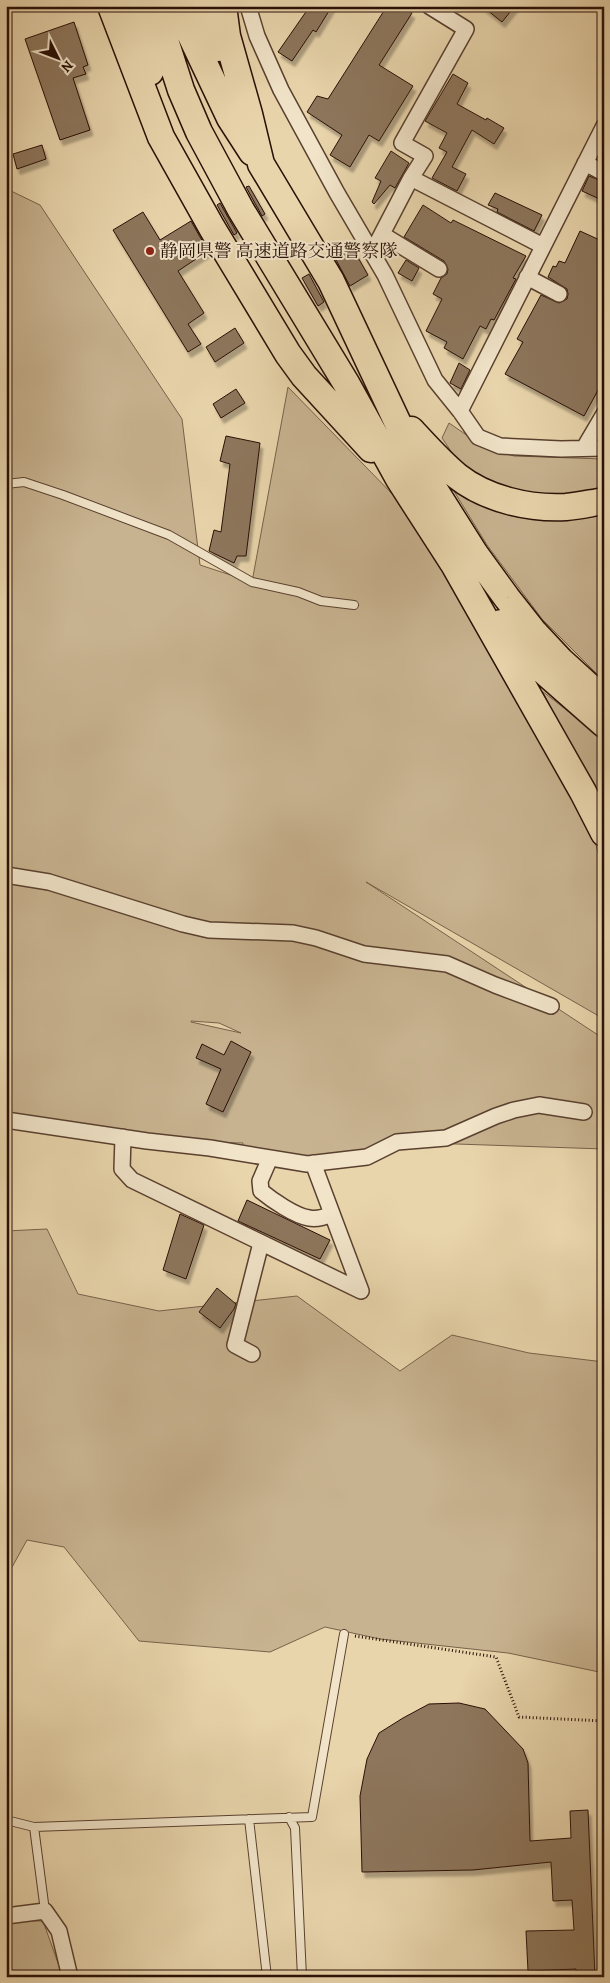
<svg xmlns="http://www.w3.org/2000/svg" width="610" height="1983" viewBox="0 0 610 1983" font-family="Alegreya,'Noto Serif JP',serif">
<defs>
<filter id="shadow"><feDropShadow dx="3" dy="5.5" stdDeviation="1" flood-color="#0004"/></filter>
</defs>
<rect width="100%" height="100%" fill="#e9d5ac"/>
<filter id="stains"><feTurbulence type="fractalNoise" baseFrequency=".004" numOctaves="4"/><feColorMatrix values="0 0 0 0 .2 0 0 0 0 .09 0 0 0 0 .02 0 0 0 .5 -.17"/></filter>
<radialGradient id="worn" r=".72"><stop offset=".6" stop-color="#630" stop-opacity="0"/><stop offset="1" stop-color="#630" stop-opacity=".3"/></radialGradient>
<!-- green -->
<path fill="#c8b390" stroke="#78614a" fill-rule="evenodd" d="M11 191 40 205 182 419 200 565 252 582 288 387 440 543 592 830 604 875V1019L366 882 604 1039V1149L397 1142 316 1162 241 1153 243 1143 152 1141 6 1120V193ZM191 1021 219 1023 241 1033 191 1022Z
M449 423 484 447 514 456 604 459V490L538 498 483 481 459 463 442 438Z
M452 488C464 494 476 502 489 508 527 526 565 517 604 509V681L542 619 487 545Z
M542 691 604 739V809Z
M47 1229 78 1294 159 1311 297 1296 400 1371 452 1335 529 1353 604 1362V1673L508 1653 380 1639 325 1627 270 1652 139 1641 64 1547 27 1540 6 1578V1231Z
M6 1920 43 1921 63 1977H6Z"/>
<!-- building -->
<path fill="#8d765c" stroke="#290f05" filter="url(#shadow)" d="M310 6H332L316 32 313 30 292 61 278 52Z
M387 6H401L412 13 379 65 413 86 379 141 369 135 350 167 330 155 342 135 307 112 317 96 328 99Z
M482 6H515L502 22Z
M74 22 88 65 83 67 86 74 73 78 90 130 60 140 25 39Z
M453 74 468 83 457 104 486 120 487 118 504 128 494 144 472 130 452 167 466 174 457 191 432 178 447 152 439 148 447 133 425 121Z
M42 145 46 159 17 169 13 154Z
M391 151 409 163 395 188 390 185 374 204 372 202 381 181 375 178Z
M589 176 604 182V201L582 191Z
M249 186 265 214 262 216 246 187Z
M495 193 542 215 534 231 497 212 498 209 488 205Z
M220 203 237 233 234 235 217 205Z
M423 205 451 223 453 220 526 256 513 278 516 279 494 320 491 319 486 329 480 326 463 359 444 348 447 342 426 331 442 299 433 294 441 278 447 274 448 269 444 261 404 237Z
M143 212 160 240 191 221 208 251 178 271 204 313 188 324 201 344 188 352 113 230Z
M580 231 604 242V379L584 416 505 374 523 342 517 339 541 295 559 303 567 299 568 294 567 289 548 277 553 266 556 267 559 261 565 263Z
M352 247 368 275 350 286 335 258Z
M406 260 419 268 412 281 398 273Z
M309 274 324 302 318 306 302 278Z
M235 328 244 343 215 362 206 347Z
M459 363 470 370 461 389 450 383Z
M236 389 245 403 221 418 213 404Z
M226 436 260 443 246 556H237L234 563 209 551 214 530 221 532 230 464 220 461Z
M231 1041 251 1052 223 1112 206 1104 221 1069 196 1058 202 1044 224 1055Z
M247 1200 330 1240 320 1259 238 1221Z
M180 1214 204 1225 186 1279 163 1270Z
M217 1288 236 1304 234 1309 220 1328 199 1312Z
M459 1703 485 1709 523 1749 528 1763 530 1841 571 1838 570 1811 588 1810 595 1977H576V1969L528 1971 526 1931 574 1930 572 1900 553 1901 551 1862 473 1870 362 1872 360 1796 367 1759 379 1733 403 1718 429 1704Z"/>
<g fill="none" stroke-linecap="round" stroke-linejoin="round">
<!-- minor-tunnel -->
<path stroke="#ccb793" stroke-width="15" stroke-dasharray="15 8" stroke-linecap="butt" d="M584 1112 604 1121"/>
<!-- service casing -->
<g stroke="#59402f" stroke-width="10">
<path id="service" d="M6 484 24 482 63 495 169 535 252 582 298 592 321 601 354 605
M289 1817 295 1828 302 1977
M249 1819 267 1977
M6 1820 34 1827
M45 1911 34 1827 312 1817 344 1634"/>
</g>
<!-- minor casing -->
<g stroke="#59402f" stroke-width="18">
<path id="minor" d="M248 6 257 36 281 90 337 193 385 275 435 380 460 411 478 437 500 446 561 449 604 448
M585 163 604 173
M411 178 543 246
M383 235 439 269
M372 253 411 178 425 156 402 143 466 29 429 6
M527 277 559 294
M460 411 604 126
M584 448 604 414
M6 875 49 882 183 924 209 930 293 933 316 938 364 954 447 964 495 985 551 1006
M6 1120 147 1141 210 1148 307 1164 367 1157 397 1142 446 1138 496 1116 514 1110 539 1105 584 1112
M123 1137 122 1169 132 1180 361 1291 313 1163
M270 1158 260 1181 261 1191C272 1200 295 1216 309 1218 317 1220 325 1217 332 1214
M252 1354 235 1345 261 1243
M6 1916 45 1911 59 1931 70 1977"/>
</g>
<!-- motorway casing -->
<g stroke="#290f05" stroke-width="29">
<path id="motorway" d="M111 6 161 137 212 228 288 354 304 376 371 449
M133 6 142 34 150 72
M154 6 181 90 199 132 241 210 346 383 399 479 455 566 583 792 604 833
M177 6 230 118 252 152
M203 6 218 48
M223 6 227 36 249 114 261 164 331 281 411 451 427 478 475 554 507 598 533 631 561 661 604 700
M411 430C426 446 440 462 457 476 486 499 529 509 566 507 579 506 591 503 604 501
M501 623 531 660 604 724"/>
</g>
<!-- path -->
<path stroke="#290f05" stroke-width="3" stroke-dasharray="1 2.5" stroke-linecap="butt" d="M355 1636 496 1657 519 1717 604 1721"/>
<!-- service -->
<use href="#service" stroke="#f1e4c9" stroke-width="8"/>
<!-- minor -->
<use href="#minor" stroke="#f1e4c9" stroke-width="15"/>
<!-- motorway -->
<use href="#motorway" stroke="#e9d5ac" stroke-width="26"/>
</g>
<!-- markers -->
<circle fill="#8f2418" stroke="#f1e4c9" stroke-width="2" cx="150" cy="251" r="5"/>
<g text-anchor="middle" stroke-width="4" stroke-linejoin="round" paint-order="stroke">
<!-- poi labels -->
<g font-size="18" fill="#290f05" stroke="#f1e4c9" text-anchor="start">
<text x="160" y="257">静岡県警 高速道路交通警察隊</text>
</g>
</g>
<!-- margin -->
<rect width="610" height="1983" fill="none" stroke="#e9d5ac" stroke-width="25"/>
<rect x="8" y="8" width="595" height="1968" fill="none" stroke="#290f05" stroke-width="2.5"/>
<rect x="12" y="12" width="585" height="1958" fill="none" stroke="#290f05"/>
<!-- north arrow -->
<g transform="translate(58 58) rotate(132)" stroke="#f1e4c9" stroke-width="4" paint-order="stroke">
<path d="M0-4L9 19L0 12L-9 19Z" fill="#290f05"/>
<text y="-8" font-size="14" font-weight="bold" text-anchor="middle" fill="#290f05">N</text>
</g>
<rect width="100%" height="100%" filter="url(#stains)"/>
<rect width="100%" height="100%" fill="url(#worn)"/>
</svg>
